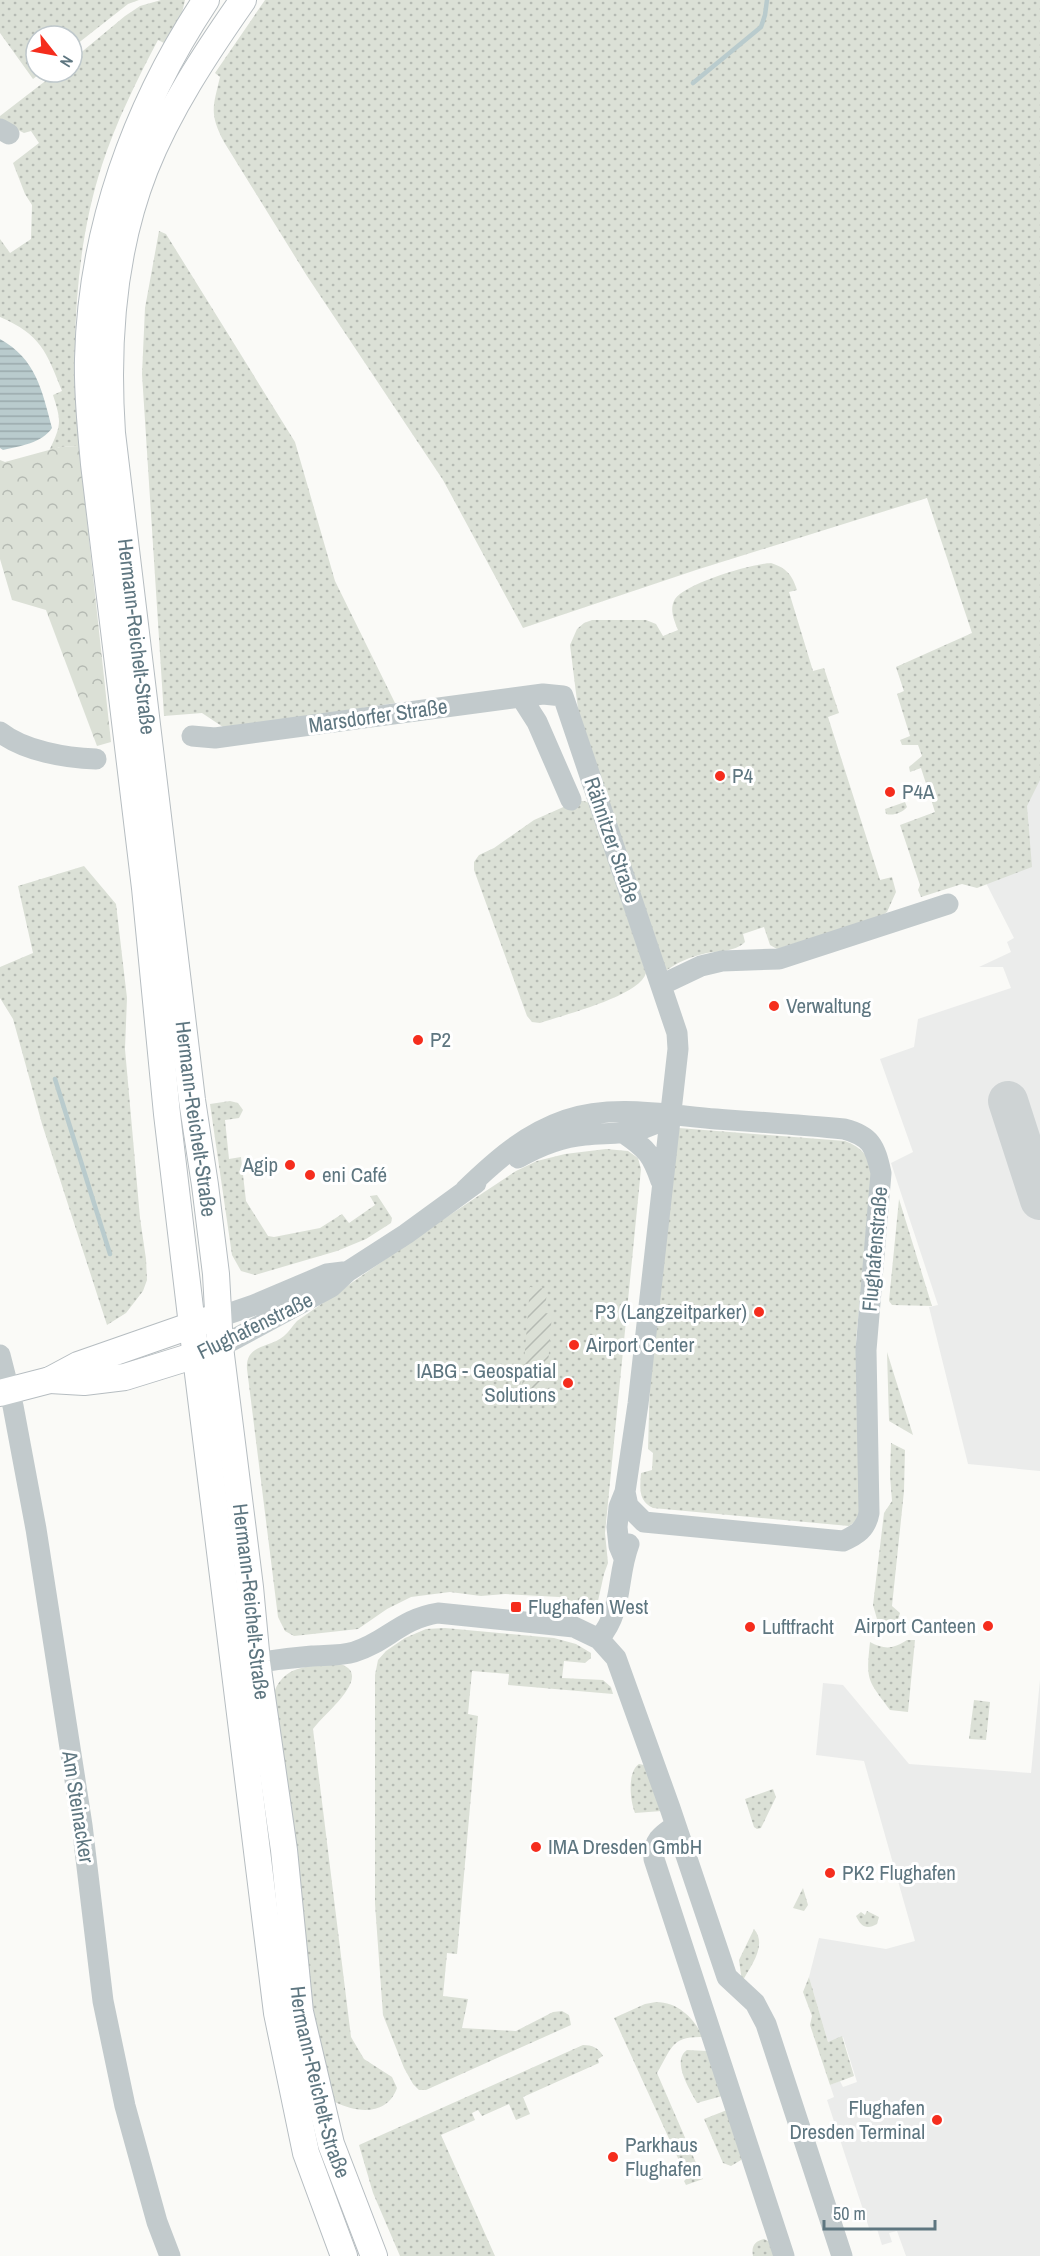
<svg xmlns="http://www.w3.org/2000/svg" width="1040" height="2256" viewBox="0 0 1040 2256" font-family="'Archivo Narrow',sans-serif">
<defs>
<pattern id="grass-dots" width="8" height="8" patternUnits="userSpaceOnUse" patternTransform="scale(1.5)"><rect width="8" height="8" fill="#dbe0d6"/><path d="M2 2h.1M6 6h.1" fill="none" stroke="#b5bab3" stroke-width="1.8" stroke-linecap="round"/></pattern>
<pattern id="forest-crowns" width="20" height="18" patternUnits="userSpaceOnUse" patternTransform="scale(1.5)"><rect width="20" height="18" fill="#dbe0d6"/><path d="M2 6a3 3 0 1 1 6 0M12 15a3 3 0 1 1 6 0" fill="none" stroke="#b5bab3"/></pattern>
<pattern id="garden-furrows" width="10" height="10" patternUnits="userSpaceOnUse" patternTransform="scale(1.5)"><rect width="10" height="10" fill="#dbe0d6"/><path d="M-1 1l2-2M0 10L10 0M9 11l2-2" fill="none" stroke="#b5bab3"/></pattern>
<pattern id="water-rules" width="6" height="5" patternUnits="userSpaceOnUse" patternTransform="scale(1.5)"><rect width="6" height="5" fill="#b9cbcd"/><path d="M0 2.5h6" fill="none" stroke="#9aa9ac"/></pattern>
</defs>
<rect width="100%" height="100%" fill="#fafaf7"/>
<!-- built -->
<path fill="#ebeceb" d="M1040 617V1471L968 1464 929 1307 938 1305 891 1163 913 1152 880 1059 914 1047 918 1019 1011 988 1003 967H979L1011 952 1007 942 1014 938 986 883 965 875 896 667Z
M1040 1680V2256H906L897 2231 889 2233 892 2242 882 2245 877 2229 870 2231 827 2100 834 2097 830 2085 840 2081 843 2087 857 2082 843 2037 828 2042 809 1977 819 1938 886 1949 915 1941 864 1761 816 1755 823 1683 843 1685 909 1764 1031 1773Z"/>
<!-- grass -->
<path fill="url(#grass-dots)" d="M0 0H139L128 4 72 48V36H36V72H42L33 79 0 33Z
M161 0H185L182 13 166 44 158 40C137 80 116 122 102 165 83 223 76 285 75 346 74 379 78 413 79 446L60 447 49 451C61 425 62 423 53 395L62 391C46 351 41 335 0 317V239L10 253 31 239 32 205 25 194 13 163 39 143 31 131 24 133 0 121V116L57 72H72V60L125 16 140 6Z
M265 0H1040V780L1027 806 1032 867 977 888 962 884 921 897 918 890 920 885 900 825 935 812 921 768 910 772 909 767 922 756 918 745H902L900 740 910 736 897 694 904 691 896 667 972 633 927 498 696 570 523 628 443 480 307 276 224 142C209 113 213 107 220 77L215 73Z
M159 231 166 234 295 442 335 581 395 703 226 729 202 713 164 716 142 374 145 308Z
M771 563C786 568 792 574 797 590L789 592 813 671 824 668 839 713 828 717 880 880 892 877 896 892 887 912 880 917 777 949 770 945 764 927 743 934 745 942C734 953 717 950 703 954 690 957 678 962 667 970L662 968 579 717 570 645 577 629 584 623 592 620H646L656 624 663 636 678 630C674 620 669 609 675 599 686 583 751 564 771 563Z
M577 801C585 801 590 801 593 808L646 973C640 996 563 1015 540 1023L532 1022 527 1016 474 870V862L479 855 494 848 534 820Z
M905 802 907 807C902 813 893 816 886 814L885 809Z
M84 866 116 904 127 998 125 1049 140 1218 146 1259 147 1280 143 1291 126 1313 107 1325 42 1124 13 1019 0 998V967L33 953 18 886Z
M230 1101 238 1103 243 1110 239 1118 225 1120 229 1159 241 1157 246 1201 268 1236 274 1237 320 1228 342 1214 349 1223 375 1205 370 1196 377 1195 392 1218 391 1223 366 1239 337 1251 255 1275 241 1271 232 1255 210 1104Z
M679 1128 845 1141C861 1147 868 1155 873 1171L856 1340 862 1473 860 1509 856 1521 849 1526 653 1508C638 1501 640 1488 641 1473L652 1470 653 1453 648 1449 651 1341Z
M606 1149 628 1151 638 1158 641 1169 605 1533 608 1563 604 1574 598 1601 586 1605 559 1597 505 1594 481 1596 450 1592 411 1597 387 1609 358 1629 294 1636 285 1631 278 1617 247 1369C245 1344 270 1348 284 1336 289 1332 293 1325 297 1321L433 1226 516 1171 537 1161 565 1154Z
M899 1199 932 1306 892 1305 889 1301Z
M887 1352 913 1435 889 1421Z
M891 1443 905 1450 904 1491 892 1606 900 1613 897 1623 883 1625 877 1619 873 1605 884 1513 892 1501 890 1475Z
M445 1628 554 1638 576 1644 591 1653V1658L585 1663 564 1661 562 1678 603 1680 611 1687 613 1694 508 1685 509 1674 472 1671 468 1714 478 1716 457 1954 447 1953 443 1996 468 1999 462 2028 516 2031 553 2012 562 2011 569 2015 571 2025 426 2090H419L413 2084 404 2068 383 2015 375 1904V1675L378 1660 386 1651 405 1638 426 1629Z
M907 1640H915L908 1712 890 1710C867 1679 866 1681 870 1642 885 1650 893 1649 907 1640Z
M336 1663C379 1672 323 1714 313 1729L351 2037 364 2059 392 2077 397 2088C387 2116 357 2113 335 2102L325 2080 301 1932 273 1696C282 1664 309 1667 336 1663Z
M974 1700 990 1702 986 1740 969 1739Z
M639 1764 644 1765 662 1811 635 1813C630 1801 627 1772 639 1764Z
M773 1789 776 1797 761 1828 757 1829 754 1827 745 1799Z
M803 1888 808 1905 804 1911 793 1908Z
M867 1911 879 1917 877 1924C867 1930 861 1927 856 1916L861 1912 865 1915Z
M754 1929C768 1945 750 1967 742 1982L739 1960Z
M809 1977 828 2042 842 2036 854 2076 830 2085 810 2025 812 2016 803 1992Z
M656 2002C678 2002 694 2018 703 2037 671 2036 672 2048 657 2073L703 2179 686 2185 684 2181 687 2178 614 2018 645 2004Z
M583 2045C592 2045 599 2048 603 2056L598 2059 599 2063 523 2097 530 2114 516 2120 509 2104 482 2116 478 2110 472 2113 475 2120 441 2135 495 2256H400L373 2193 359 2145Z
M687 2050 707 2051 722 2096 697 2103C690 2090 671 2061 687 2050Z
M727 2110 743 2156 741 2160 731 2166 723 2163 704 2119Z
M764 2239 770 2242 775 2256H753C751 2246 755 2241 764 2239Z"/>
<!-- forest -->
<path fill="url(#forest-crowns)" d="M79 446 111 742 97 746 46 610 12 600 0 559V460L5 462 60 447Z"/>
<!-- garden -->
<path fill="url(#garden-furrows)" d="M530 1287 547 1289 545 1313 552 1314 545 1402 521 1400Z"/>
<!-- water -->
<path fill="url(#water-rules)" d="M0 339C36 359 42 390 52 428 42 443 20 446 3 450L0 448Z"/>
<g fill="none" stroke-linecap="round" stroke-linejoin="round">
<!-- stream -->
<path stroke="#b9cbcd" stroke-width="4.5" d="M693 83 761 27 765 15 767 0
M55 1079 110 1254"/>
<!-- taxiway -->
<path stroke="#ced3d4" stroke-width="40" d="M1008 1101 1040 1200"/>
<!-- major casing -->
<g stroke="#b6bdc1" stroke-width="28">
<g id="major">
<path d="M206 0C135 107 91 230 88 359 87 394 91 430 94 464L145 888 167 1114 192 1325 277 2013 306 2153 344 2256"/>
<path id="s1" d="M243 0C206 53 169 109 145 169 112 253 106 344 112 433L192 1100 205 1185 216 1274 220 1347 250 1587 257 1662 284 1850 300 2012 331 2144 374 2256"/>
<path d="M50 1380 84 1382 125 1377 212 1350"/>
<path d="M0 1393 50 1380 78 1365 207 1320"/>
</g>
</g>
<!-- minor -->
<path stroke="#c2cacc" stroke-width="21" d="M0 129 9 134
M521 697 537 722 571 800
M0 732C24 751 66 758 96 759
M192 736 215 738 543 694 563 696 677 1033 678 1049 638 1404 625 1492 619 1507 617 1527 619 1546 624 1558
M661 985 701 966 722 961 779 959 948 904
M625 1134C647 1149 652 1155 661 1181
M518 1158C539 1146 562 1137 585 1135 621 1132 638 1136 671 1115
M465 1190C495 1161 525 1134 566 1120 613 1104 667 1115 716 1119 758 1122 801 1125 844 1129 871 1136 875 1146 881 1173L866 1350 869 1513C866 1529 857 1535 843 1541L644 1522 628 1506 625 1492
M219 1317 254 1305 327 1274 343 1272
M220 1347 331 1287 347 1272 406 1234 476 1183
M0 1355 13 1406 36 1529 82 1825 103 2001 125 2106 157 2222 170 2256
M599 1639C624 1609 616 1578 629 1544
M242 1665C265 1661 288 1658 312 1656 325 1655 341 1656 354 1652 387 1642 400 1619 438 1613L574 1627 599 1639 616 1658 670 1808 727 1977 755 2003 766 2024 842 2256
M675 1826C661 1835 653 1841 654 1859L784 2256"/>
<!-- major -->
<use href="#major" stroke="#fff" stroke-width="26"/>
</g>
<!-- markers -->
<g fill="#f52d1d" stroke="#fff" stroke-width="2">
<circle cx="720" cy="776" r="6"/>
<circle cx="890" cy="792" r="6"/>
<circle cx="774" cy="1006" r="6"/>
<circle cx="418" cy="1040" r="6"/>
<circle cx="290" cy="1165" r="6"/>
<circle cx="310" cy="1175" r="6"/>
<circle cx="759" cy="1312" r="6"/>
<circle cx="574" cy="1345" r="6"/>
<circle cx="568" cy="1383" r="6"/>
<rect x="510" y="1601" width="12" height="12" rx="3"/>
<circle cx="988" cy="1626" r="6"/>
<circle cx="750" cy="1627" r="6"/>
<circle cx="536" cy="1847" r="6"/>
<circle cx="830" cy="1873" r="6"/>
<circle cx="937" cy="2120" r="6"/>
<circle cx="613" cy="2157" r="6"/>
</g>
<g text-anchor="middle" stroke-width="6" stroke-linejoin="round" paint-order="stroke">
<!-- street labels -->
<g font-size="21" fill="#5e7680" stroke="#fff">
<text dy="7" stroke="none"><textPath href="#s1" startOffset="669">Hermann-Reichelt-Straße</textPath></text>
<text transform="translate(378 716) rotate(-8)" y="7">Marsdorfer Straße</text>
<text transform="translate(612 840) rotate(71)" y="7">Rähnitzer Straße</text>
<text dy="7" stroke="none"><textPath href="#s1" startOffset="1155">Hermann-Reichelt-Straße</textPath></text>
<text transform="translate(875 1249) rotate(-85)" y="7">Flughafenstraße</text>
<text transform="translate(255 1326) rotate(-26)" y="7">Flughafenstraße</text>
<text dy="7" stroke="none"><textPath href="#s1" startOffset="1641">Hermann-Reichelt-Straße</textPath></text>
<text transform="translate(78 1807) rotate(81)" y="7">Am Steinacker</text>
<text dy="7" stroke="none"><textPath href="#s1" startOffset="2127">Hermann-Reichelt-Straße</textPath></text>
</g>
<!-- poi labels -->
<g font-size="21" fill="#5e7680" stroke="#fff" text-anchor="start">
<text x="732" y="783">P4</text>
<text x="902" y="799">P4A</text>
<text x="786" y="1013">Verwaltung</text>
<text x="430" y="1047">P2</text>
<text x="278" y="1172" text-anchor="end">Agip</text>
<text x="322" y="1182">eni Café</text>
<text x="747" y="1319" text-anchor="end">P3 (Langzeitparker)</text>
<text x="586" y="1352">Airport Center</text>
<text x="556" y="1378" text-anchor="end">IABG - Geospatial<tspan x="556" dy="24">Solutions</tspan></text>
<text x="528" y="1614">Flughafen West</text>
<text x="976" y="1633" text-anchor="end">Airport Canteen</text>
<text x="762" y="1634">Luftfracht</text>
<text x="548" y="1854">IMA Dresden GmbH</text>
<text x="842" y="1880">PK2 Flughafen</text>
<text x="925" y="2115" text-anchor="end">Flughafen<tspan x="925" dy="24">Dresden Terminal</tspan></text>
<text x="625" y="2152">Parkhaus<tspan x="625" dy="24">Flughafen</tspan></text>
</g>
</g>
<!-- north arrow -->
<g transform="translate(54 54) rotate(121)"><circle r="28" fill="#ffffff" stroke="#bfc8cc" stroke-width="1.5"/>
<path d="M0-4.5L10 22L0 15L-10 22Z" fill="#f52d1d"/>
<text y="-9" font-size="16" font-weight="bold" text-anchor="middle" fill="#5e7680">N</text>
</g>
<!-- scale -->
<path d="M824 2220v9h111v-9" fill="none" stroke="#5e7680" stroke-width="3"/>
<text x="833" y="2220" font-size="18" fill="#5e7680" stroke="#ffffff" stroke-width="4.5" paint-order="stroke">50 m</text>
</svg>
